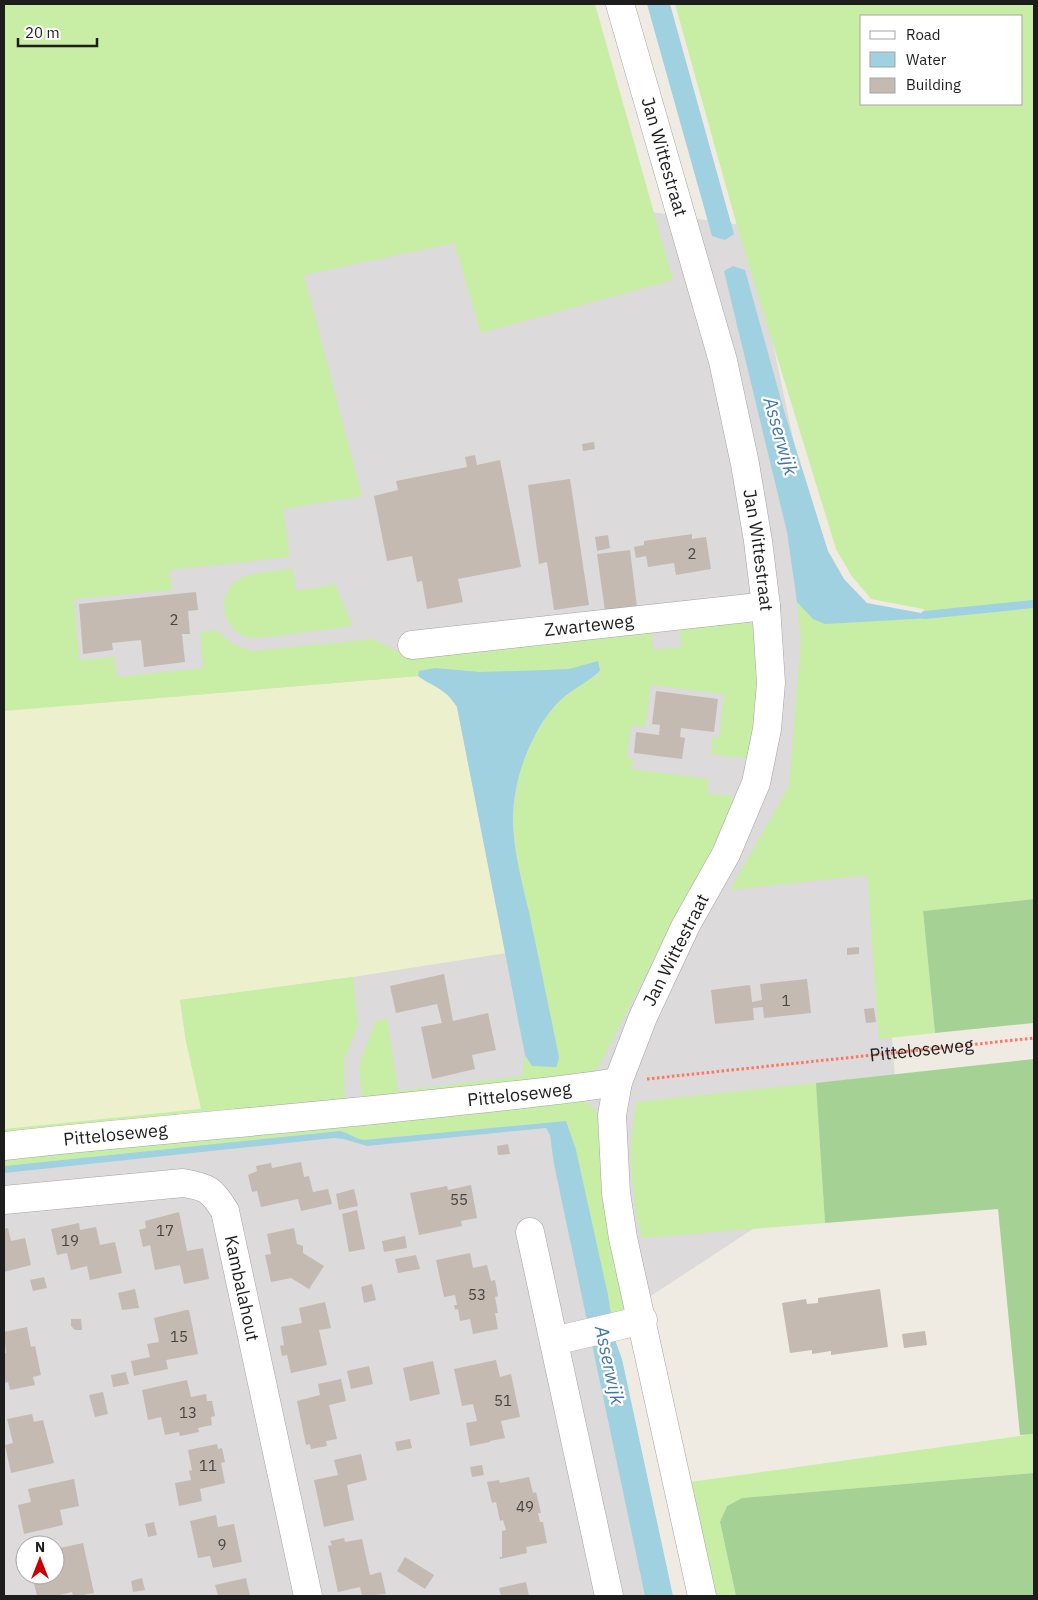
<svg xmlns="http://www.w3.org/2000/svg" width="1038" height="1600" viewBox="0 0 1038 1600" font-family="'IBM Plex Sans',sans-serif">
<rect width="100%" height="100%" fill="#efebe3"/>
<!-- residential -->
<path fill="#dcdada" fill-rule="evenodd" d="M527 194 748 226 877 834 899 1133 602 1328 657 1596H4V1170L176 1151 165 1084 34 544 255 282ZM25 1545H55V1575H25Z"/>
<!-- farmland -->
<path fill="#edf0cc" d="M418 676 426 682 435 685 451 697 457 707 506 953 353 977 180 1000 186 1041 202 1109 4 1129V711Z"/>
<!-- grass -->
<path fill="#c8eda5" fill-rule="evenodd" d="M4 4H595L673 280 481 333 454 243 304 275 362 496 283 509 290 557 169 570 172 590 74 599 79 660 114 657 117 677 203 668 200 632 217 630C227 642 239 647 253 651L373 639 392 649 407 653 650 626 654 650 681 647 679 623 746 620 753 627 757 634 762 681 751 757 747 758 711 754 712 737 719 738 724 694 651 685 645 727 631 726 627 758 633 759 632 769 709 779 707 793 733 796 729 810 708 861 676 915 599 1066 588 1077 362 1098 359 1068 362 1055 376 1021 387 1018 398 1091 522 1076 525 1055 532 1066 555 1067 558 1062 559 1057 516 853 513 816 520 769 533 739 548 713 563 698 585 681 598 675 600 670 598 661 569 669 545 670 480 672 435 668 419 671 418 676 4 711Z
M675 4H1034V899L923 911 935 1033 879 1039 867 875 730 890 789 786 801 641 797 602 813 619 931 618 923 609 871 599 851 575 836 549 739 233ZM862 16H1022V104H862Z
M293 569 296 591 335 584 353 626 261 638C254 638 248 638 242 635 221 625 218 595 236 581 249 571 277 571 293 569Z
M353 977 358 1025 344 1060 345 1102 4 1140V1129L201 1109 186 1041 180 1000Z
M816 1083 825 1223 642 1238 635 1208 630 1153 636 1102Z
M583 1099 593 1108 599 1117 630 1311 611 1319 576 1150 566 1121 364 1140C356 1139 349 1133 340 1131L4 1166V1151Z
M1034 1434V1473L742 1498 727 1506 720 1522 736 1596H714L690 1482Z"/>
<!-- forest -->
<path fill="#a6d195" d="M1034 899V1023L935 1033 923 911Z
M1034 1059V1434L1020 1435 998 1209 825 1223 816 1083Z
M1034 1473V1596H736L720 1522 727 1506 742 1498Z"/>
<!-- water -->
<path fill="#a0d1e0" d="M647 4H670L734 234 725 240 712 236Z
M733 266 745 270 785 414 828 551 844 579 867 603 921 613 931 618 825 624 813 619 797 602 787 532 724 271Z
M598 661 600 670C597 676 572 690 564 697 551 708 541 723 533 739 521 763 514 789 513 815 512 846 522 882 529 912 539 960 549 1008 559 1057L558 1062 556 1067 532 1066 525 1055 457 707C446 689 434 687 418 676L419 671 435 668 480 672 545 670 569 669Z
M566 1121 576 1150 608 1295 615 1340 622 1359 673 1596H645L554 1164 550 1135 546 1128 367 1146 344 1139 334 1138 4 1173V1166L340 1131C349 1133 356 1139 364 1140Z"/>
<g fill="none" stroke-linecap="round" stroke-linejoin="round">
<!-- stream -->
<path stroke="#a0d1e0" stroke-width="8" d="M925 615 1034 604"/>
</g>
<!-- building -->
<path fill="#c4bab2" d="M594 442 595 449 583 451 582 444Z
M475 455 477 465 500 460 521 567 458 579 463 602 427 609 422 581 417 582 412 556 387 561 374 496 398 490 396 481 467 467 465 457Z
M570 479 589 605 554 610 547 562 539 564 528 485Z
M692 534V539L706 537 711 569 676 575 674 563 648 567 646 556 636 558 634 547 644 545V541Z
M608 535 610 548 597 551 595 537Z
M630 550 637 607 605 611 597 554Z
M196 592 198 610 188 611 190 634H182L185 662 144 667 141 640 112 643 113 650 83 654 79 604Z
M656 691 718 699 714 732 681 728 680 737 685 738 682 759 634 753 636 732 659 735 660 725 652 724Z
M859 947V954L847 955V948Z
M444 974 453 1021 488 1013 496 1050 472 1055 475 1069 432 1079 421 1027 442 1023 437 1004 396 1013 390 986Z
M807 979 811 1013 764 1018 763 1007 753 1008 754 1020 715 1024 711 990 750 985 752 1002 762 1000 760 984Z
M874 1008 876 1022 866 1023 864 1009Z
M508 1144 510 1154 498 1155 497 1146Z
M301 1162 304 1177 309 1176 313 1192 328 1189 332 1204 301 1211 298 1199 261 1207 257 1191 252 1192 248 1175 257 1171 256 1166 271 1163 272 1168Z
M471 1185 477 1218 461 1221 462 1226 419 1235 410 1193 447 1186 448 1190Z
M354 1189 358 1206 339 1210 336 1194Z
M357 1210 365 1249 349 1252 342 1214Z
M179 1212 187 1251 203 1248 209 1279 184 1284 180 1265 155 1270 150 1245 143 1247 139 1230 146 1228 145 1221Z
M79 1223 80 1230 96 1227 100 1245 115 1242 122 1273 90 1280 87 1266 71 1270 67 1253 57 1255 51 1229Z
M8 1228 11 1241 25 1238 31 1265 4 1272V1229Z
M294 1228 297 1244 303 1246V1253L324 1266 309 1289 291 1278 271 1282 265 1255 271 1254 267 1234Z
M405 1236 407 1248 384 1252 382 1241Z
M470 1253 473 1268 487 1265 491 1281 495 1280 498 1296 495 1297 498 1313H495L498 1329 473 1334 470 1319 460 1321 458 1309 455 1310 454 1305H457L455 1295 444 1297 436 1260Z
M416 1255 420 1269 398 1273 395 1259Z
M44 1277 47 1288 33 1291 30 1280Z
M372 1284 376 1300 364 1303 361 1287Z
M135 1289 139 1308 122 1310 118 1293Z
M880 1289 888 1347 831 1355V1351L812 1354V1350L790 1353 782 1303 806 1299 807 1304 818 1303V1298Z
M325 1302 331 1328 319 1330 327 1365 291 1373 287 1355 282 1356 280 1346 284 1345 281 1327 302 1323 299 1308Z
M186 1310H189L198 1354 166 1360 168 1369 134 1376 131 1361 150 1357 147 1344 159 1342 154 1318Z
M71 1319H81L82 1330H75L71 1326Z
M27 1327 31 1347 35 1346 41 1375 33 1377 35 1385 10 1390 8 1382 4 1383V1353H6L4 1332Z
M925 1331 927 1345 904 1348 902 1334Z
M496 1360 500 1377 511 1374 520 1417 501 1421 505 1438 490 1441V1442L470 1446 466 1423 477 1421 473 1404 462 1406 454 1369Z
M433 1361 440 1394 410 1401 403 1368Z
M369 1366 373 1384 351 1389 347 1371Z
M126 1372 129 1384 113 1387 111 1375Z
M341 1379 346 1401 329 1405 337 1439 326 1441 327 1446 311 1449 310 1444 306 1445 297 1401 320 1395 318 1384Z
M187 1380 191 1397 206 1394 207 1401H212L215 1416 211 1417 212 1425 198 1428 199 1432 180 1436 179 1432 165 1435 161 1417 148 1420 142 1390Z
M103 1392 108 1414 95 1417 89 1395Z
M32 1414 34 1422 43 1420 54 1463 11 1473 5 1445 13 1443 7 1419Z
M410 1439 412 1448 397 1451 395 1442Z
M217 1444 218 1449 222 1448 225 1462 221 1463 225 1483 200 1489 202 1501 179 1506 175 1483 191 1480 189 1471 192 1470 188 1450Z
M361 1454 367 1480 347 1485 354 1520 324 1527 314 1480 338 1475 334 1460Z
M482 1465 484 1475 472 1477 470 1467Z
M529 1477 533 1493 536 1492 541 1513H538L540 1522H543L547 1543 526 1547 527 1553 500 1559 499 1557H502V1531L506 1530 503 1520 500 1521 496 1502 492 1503 487 1482 499 1480 500 1483Z
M74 1479 79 1506 60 1510 63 1525 24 1534 18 1505 31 1502 28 1489Z
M216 1515 218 1527 234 1524 242 1562 213 1568 210 1556 198 1558 190 1521Z
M154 1522 157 1535 148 1537 145 1524Z
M344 1538 345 1542 362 1539 370 1575 381 1572 386 1594 362 1596 360 1587 338 1592 328 1546 332 1545 330 1541Z
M83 1543 94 1593 78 1596H73L72 1592 56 1596H37L32 1575H55V1567L64 1565 60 1548Z
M405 1557 434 1575 425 1589 397 1571Z
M142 1578 145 1590 133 1592 131 1581Z
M246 1578 250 1596H218L215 1585Z
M526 1582 529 1596H501L499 1588Z"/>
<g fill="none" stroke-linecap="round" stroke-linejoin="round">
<!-- minor casing -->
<g stroke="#a4a4a4" stroke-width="29">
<g id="minor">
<path id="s2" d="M620 4 723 361 745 464 758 541 766 606 771 683 767 729 756 783 726 854 686 925 643 1017 618 1082 612 1115 616 1193 623 1238 702 1596"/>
<path id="s3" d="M412 645 766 606"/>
<path id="s4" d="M4 1146C149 1130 295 1119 441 1103 500 1097 559 1091 618 1082"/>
<path id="s5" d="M4 1200 183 1183C208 1187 212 1190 225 1211L308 1596"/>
<path d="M530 1232 609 1596"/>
<path d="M554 1341 643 1320"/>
</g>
</g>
<!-- path -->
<path stroke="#ff7464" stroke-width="3" stroke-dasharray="2.5 2.5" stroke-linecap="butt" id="s1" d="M647 1079 1034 1038"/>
<!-- minor -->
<use href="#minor" stroke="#fff" stroke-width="28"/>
</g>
<g text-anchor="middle" stroke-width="4.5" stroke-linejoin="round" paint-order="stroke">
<!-- number labels -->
<g font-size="15" fill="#474442">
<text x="692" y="559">2</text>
<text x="174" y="625">2</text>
<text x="786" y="1006">1</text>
<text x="459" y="1205">55</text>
<text x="165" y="1236">17</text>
<text x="70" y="1246">19</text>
<text x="477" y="1300">53</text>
<text x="179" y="1342">15</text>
<text x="503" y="1406">51</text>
<text x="188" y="1418">13</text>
<text x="208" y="1471">11</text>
<text x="525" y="1512">49</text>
<text x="222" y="1550">9</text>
</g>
<!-- street labels -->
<g font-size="18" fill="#1d1d1d" stroke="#fff">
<text dy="6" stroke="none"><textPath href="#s2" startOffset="159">Jan Wittestraat</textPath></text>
<text dy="6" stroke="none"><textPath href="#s2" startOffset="564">Jan Wittestraat</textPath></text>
<text dy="6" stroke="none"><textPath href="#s3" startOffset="178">Zwarteweg</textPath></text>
<text transform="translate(676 950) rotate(-63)" y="6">Jan Wittestraat</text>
<text dy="6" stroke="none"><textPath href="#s1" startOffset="276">Pitteloseweg</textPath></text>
<text dy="6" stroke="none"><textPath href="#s4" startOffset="518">Pitteloseweg</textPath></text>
<text dy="6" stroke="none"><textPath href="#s4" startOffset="112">Pitteloseweg</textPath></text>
<text dy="6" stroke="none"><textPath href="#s5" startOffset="312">Kambalahout</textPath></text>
</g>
<!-- water labels -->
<g font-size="19" font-style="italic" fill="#4176ab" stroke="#fff">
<text transform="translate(781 436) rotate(74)" y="7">Asserwijk</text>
<text transform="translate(610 1365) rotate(78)" y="7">Asserwijk</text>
</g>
</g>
<!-- border -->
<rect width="1038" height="1600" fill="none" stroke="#1d1d1d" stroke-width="10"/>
<!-- legend -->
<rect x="860" y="15" width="162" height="90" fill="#ffffff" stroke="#a5a5a5"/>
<rect x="870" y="31" width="25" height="8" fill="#ffffff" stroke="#a5a5a5"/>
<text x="906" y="40" font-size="15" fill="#1d1d1d">Road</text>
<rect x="870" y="52" width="25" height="15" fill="#a0d1e0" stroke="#a5a5a5"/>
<text x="906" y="65" font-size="15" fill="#1d1d1d">Water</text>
<rect x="870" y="78" width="25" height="15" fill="#c4bab2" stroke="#a5a5a5"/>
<text x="906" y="90" font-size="15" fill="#1d1d1d">Building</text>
<!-- north arrow -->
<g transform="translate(40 1560)"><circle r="24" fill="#ffffff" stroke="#a5a5a5"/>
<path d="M0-4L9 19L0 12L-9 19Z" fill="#cb0100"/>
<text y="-8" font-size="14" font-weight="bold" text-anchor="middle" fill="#1d1d1d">N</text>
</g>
<!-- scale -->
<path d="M18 38v8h79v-8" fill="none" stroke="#1d1d1d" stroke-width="2.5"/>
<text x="25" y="38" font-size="15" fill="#1d1d1d" stroke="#ffffff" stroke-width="4" paint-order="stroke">20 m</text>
</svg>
